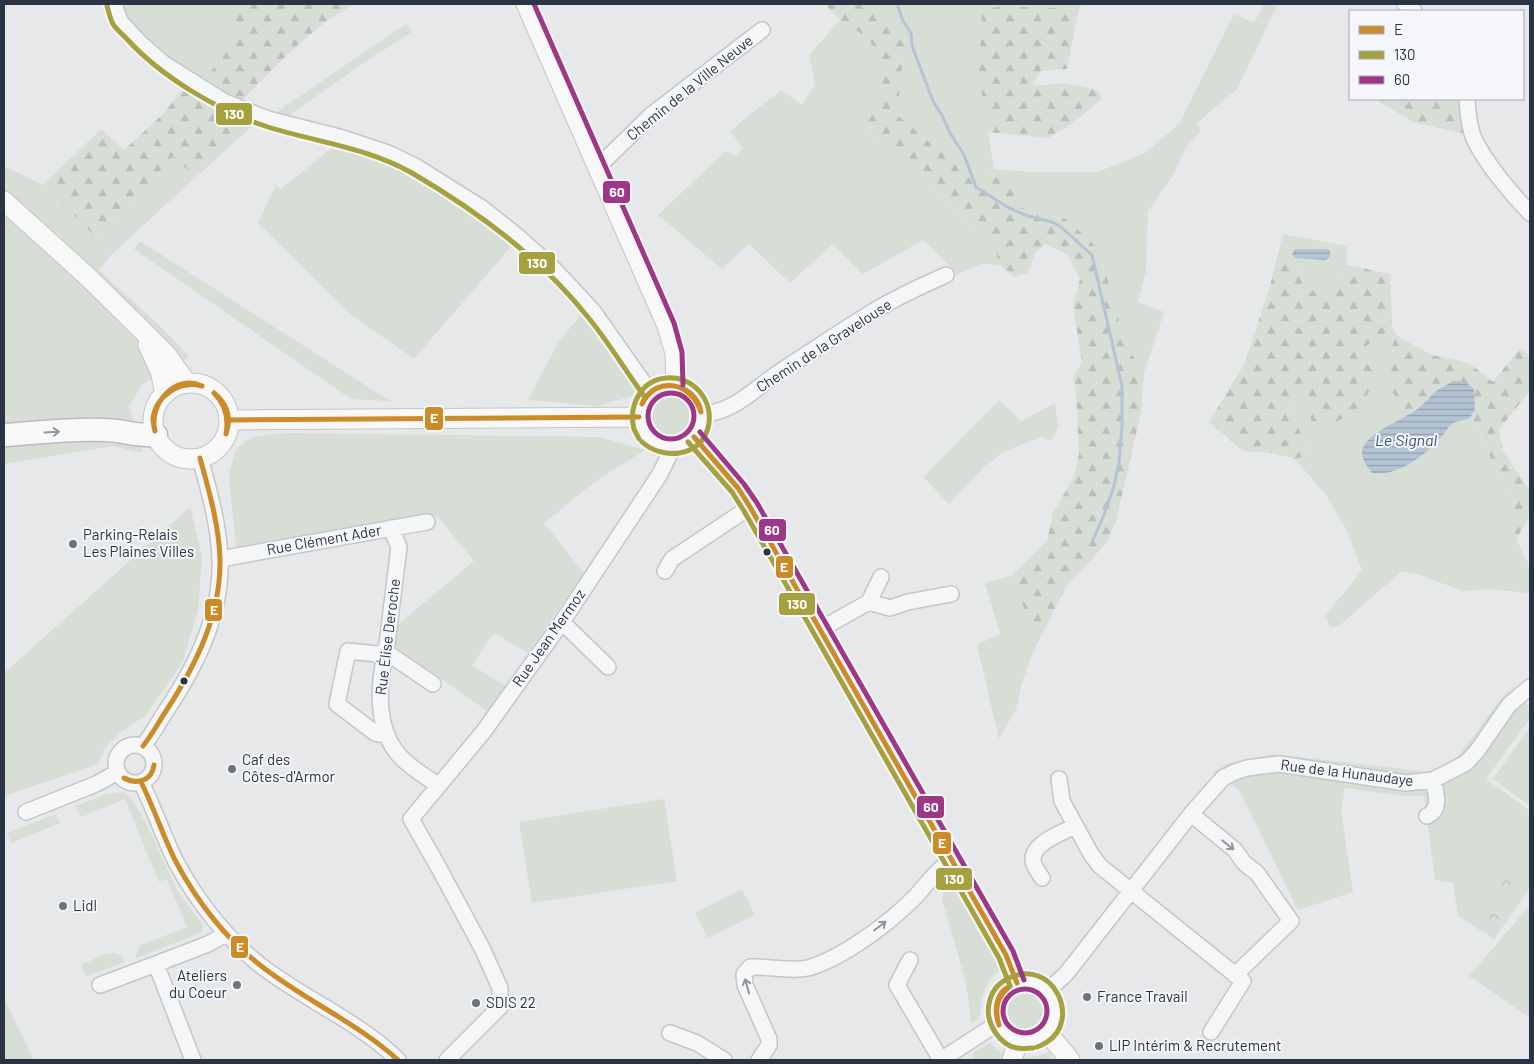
<svg xmlns="http://www.w3.org/2000/svg" width="1534" height="1064" viewBox="0 0 1534 1064" font-family="Barlow,sans-serif">
<defs>
<pattern id="forest-firs" width="22" height="20" patternUnits="userSpaceOnUse" patternTransform="scale(1.25)"><rect width="22" height="20" fill="#d6ded6"/><path d="M5 1l3.5 6h-7zM16 11l3.5 6h-7z" fill="#b8bfb9"/></pattern>
<pattern id="park-crowns" width="20" height="18" patternUnits="userSpaceOnUse" patternTransform="scale(1.25)"><rect width="20" height="18" fill="#d6ded6"/><path d="M2 6a3 3 0 1 1 6 0M12 15a3 3 0 1 1 6 0" fill="none" stroke="#b8bfb9"/></pattern>
<pattern id="water-rules" width="6" height="5" patternUnits="userSpaceOnUse" patternTransform="scale(1.25)"><rect width="6" height="5" fill="#b4c4d5"/><path d="M0 2.5h6" fill="none" stroke="#93a0af"/></pattern>
</defs>
<rect width="100%" height="100%" fill="#e6e8ea"/>
<!-- grass -->
<path fill="#d6ded6" d="M122 4H230L233 45 204 80C177 70 131 31 122 4Z
M876 4H1082L1079 9 1002 6 979 77 994 169 1033 172H1098L1145 153 1179 124 1234 14 1254 23 1264 4H1278L1237 89 1197 123 1201 132 1187 146 1172 177 1148 211 1146 271 1138 302 1164 312 1144 373 1125 343 1106 273 1066 219 1019 207 1026 192 993 176 957 165 897 115 905 35 882 14Z
M840 20 868 38 880 59 874 113 865 128 995 248 1000 265 982 264 955 275 952 268 923 240 863 274 833 244 790 283 749 244 722 269 658 215 726 151 735 156 743 148 730 131 781 90 802 105 815 84 809 55Z
M406 24 412 32C369 58 329 88 288 116L275 113Z
M348 135 471 192 519 226 509 236 515 242 414 359 350 314 258 223 276 185 281 189Z
M173 157 196 177 111 255 99 270 164 330 189 357 143 384 129 406 143 453 113 446 4 464V167L13 170 43 185 99 240Z
M1283 234 1347 246V265L1344 269 1343 281 1328 289 1312 291 1304 298 1298 294 1308 270 1287 259 1277 258Z
M140 241 390 401 351 399 134 249Z
M583 312 637 384 632 396 599 406 528 400 558 343Z
M1392 326 1396 335 1389 357 1398 400 1409 415 1391 424 1443 436 1453 423 1470 418 1514 502 1508 517 1516 539 1530 567V593L1486 589 1463 591 1417 574 1401 572 1339 626 1330 628 1326 615 1362 570 1346 529 1326 495 1295 459 1307 454C1305 434 1292 420 1289 399L1301 389 1315 405 1310 414 1378 368 1362 362 1364 347 1375 339 1384 342Z
M649 417a22 22 0 1 1 44 0a22 22 0 1 1-44 0Z
M999 400 1021 421 1055 403 1058 427 1052 441 1041 437 1003 452 982 469 949 504 923 477Z
M286 433 599 437 646 450 600 478 544 523 584 573 528 653 494 633 472 665 507 687 490 713 393 645 396 626 474 561 437 516 345 529 236 549 229 475 236 449 252 437Z
M190 507 202 556 198 610 182 663 145 716 121 732 104 749 98 764 4 796V673Z
M1011 576 1038 642 1031 657 1022 683 1016 709 999 739 977 645 1000 634 985 583Z
M1514 687 1530 708V718L1486 779 1530 811V888L1494 939 1458 916 1453 883 1435 880 1424 796H1404L1345 788 1341 810 1353 892 1298 910 1239 790 1213 772 1229 763 1274 754 1429 772 1454 761 1505 694Z
M1530 727V806L1493 779Z
M123 792C142 802 166 871 179 893 186 904 195 914 203 924L202 932 135 959 139 946 187 927 167 879 159 882 125 799 81 817 76 806 106 794Z
M664 799 677 881 532 903 519 822Z
M56 814 60 823 11 843 7 833Z
M952 880 1001 969C985 982 981 996 980 1016L978 1019 971 1023 966 982 942 899 944 889Z
M742 889 755 915 708 938 695 913Z
M1530 905V1018L1469 976Z
M116 953 123 957 125 962 86 976 81 965 105 954Z
M1003 1011a22 22 0 1 1 44 0a22 22 0 1 1-44 0Z
M4 998 34 1060H4Z
M990 1043C993 1046 998 1051 1002 1053 1016 1061 1035 1058 1049 1052L1053 1060H973V1053Z"/>
<!-- forest -->
<path fill="url(#forest-firs)" d="M230 4H355C310 27 277 66 241 101L269 111 196 177 173 157 99 240 43 185 101 129 124 150 162 115 194 76 204 79 233 45Z
M825 4H876L882 14 905 35 897 115 957 165 993 176 1026 192 1019 207 1066 219 1093 244 1106 273 1125 343 1144 373 1141 413 1116 521 1108 540 1094 557 1067 585 1038 642 1011 576 1047 541 1053 513 1074 477 1079 454 1076 392 1073 377 1082 363 1073 306 1080 279 1067 254 1045 244 1036 252 1028 273 1014 277 1000 265 995 248 864 127 874 113 880 59 868 38 840 20Z
M1002 6 1079 9 1067 69 1040 71 1032 86 1065 83 1098 90 1102 99 1070 125 1048 138 988 132 979 77 982 10Z
M1375 99H1458L1466 134 1413 122Z
M1277 258 1287 259 1308 270 1298 294 1304 298 1312 291 1328 289 1343 281 1344 269 1347 265 1390 274 1392 326 1384 342 1375 339 1364 348 1362 362 1378 368C1375 381 1366 400 1357 410 1348 419 1325 425 1313 429L1310 414 1315 405 1301 389 1289 399C1291 419 1305 435 1307 455L1295 459 1272 453 1243 451 1209 422 1245 363 1270 286Z
M1396 335 1432 355 1469 363 1493 382 1520 348 1530 356V390L1499 430 1503 451 1530 491V516L1516 539 1508 517 1514 502 1470 418 1475 409 1438 389 1427 402 1409 415C1402 406 1388 389 1387 378 1385 364 1392 348 1396 335Z"/>
<!-- park -->
<path fill="url(#park-crowns)" d="M1501 875 1512 880 1515 884 1512 888 1508 890 1500 886 1499 879Z
M1488 903 1502 911 1496 923 1482 916Z"/>
<!-- water -->
<path fill="url(#water-rules)" d="M1295 249H1328L1330 251V257L1326 260 1295 258 1292 254Z
M1453 381H1464L1474 389 1475 409 1470 418C1465 420 1456 421 1452 424 1448 427 1446 433 1442 436 1425 455 1399 477 1372 473 1368 467 1362 461 1362 452 1363 435 1401 420 1413 412 1424 406 1430 395 1439 389 1444 386 1449 384 1453 381Z"/>
<g fill="none" stroke-linecap="round" stroke-linejoin="round">
<!-- stream -->
<path stroke="#b4c4d5" stroke-width="3" d="M897 4 903 21 911 33 912 46 933 101 943 117 950 133 964 155 976 187 1009 208 1028 216 1052 222 1061 227 1092 255 1122 386V425L1119 462 1114 486 1104 515 1093 540"/>
<!-- minor casing -->
<g stroke="#c4c6c8" stroke-width="18">
<path id="minor" d="M114 4 120 21 140 43 163 63 225 102 268 119 343 138 388 153 415 166 482 208 516 235 552 267 593 311 650 392
M1405 4 1414 11
M1467 99C1468 113 1469 128 1475 141 1488 166 1511 193 1530 213
M597 168 650 116 762 30
M702 414C734 413 756 387 781 371 812 351 843 330 874 311 897 297 921 286 946 275
M391 528 399 547 386 652C377 687 375 736 406 762 416 771 427 778 438 785
M220 559 427 522
M665 571 672 559 750 507
M869 602 881 577
M562 622 608 667
M819 630 869 602 890 608 908 602 951 594
M387 735 375 733 337 704 348 651 377 654 386 652 433 684
M116 764a19 19 0 1 1 38 0a19 19 0 1 1-38 0Z
M143 746C152 735 158 723 166 711 196 666 222 615 220 559 219 525 209 490 200 458
M1059 779 1062 801 1091 854 1100 866 1243 981 1211 1032
M141 782C154 808 163 836 176 862 197 901 225 937 260 965 302 998 360 1022 398 1060
M26 812 96 784 118 772
M1191 814 1235 850 1244 863 1257 873 1291 921 1235 975
M1427 816C1442 809 1436 793 1433 780
M1042 878C1039 873 1033 866 1033 860 1032 843 1062 833 1075 826
M910 960 897 985 941 1060
M100 985 156 964
M1047 991 1066 974 1191 814 1223 778 1235 772 1247 768 1279 764 1406 783 1433 780 1466 763 1477 751 1509 705 1530 687
M670 1033 697 1043 724 1060
M193 1060 156 964 208 944 226 934
M447 1060 500 1007V988L482 948 440 870 411 819 484 731 562 622 660 474 673 447
M759 1060 769 1045V1039L745 985 744 974 750 967C769 966 790 972 808 968 843 958 891 922 916 896 927 884 937 869 951 860
M941 1060 998 1023"/>
</g>
<!-- major casing -->
<g stroke="#c2c5c8" stroke-width="21">
<path id="major" d="M526 4 667 326 675 353 676 385
M4 201 88 277 166 354 187 383
M148 345 160 371 165 394
M153 421a38 38 0 1 1 76 0a38 38 0 1 1-76 0Z
M639 416a31 31 0 1 1 62 0a31 31 0 1 1-62 0Z
M229 420 639 417
M694 437 738 488 750 507 1006 955 1017 983
M995 1012a30 30 0 1 1 60 0a30 30 0 1 1-60 0Z
M1047 1032 1070 1060
M1012 1060 1018 1041"/>
</g>
<!-- highway casing -->
<g stroke="#b8bbbf" stroke-width="25">
<path id="highway" d="M4 435C37 433 72 428 105 430 122 430 139 437 156 435"/>
</g>
<!-- minor -->
<use href="#minor" stroke="#f5f6f7" stroke-width="15"/>
<!-- major -->
<use href="#major" stroke="#f8f8f8" stroke-width="19"/>
<!-- highway -->
<use href="#highway" stroke="#f8f8f8" stroke-width="22"/>
<!-- bus-1 casing -->
<g stroke="#f4f6f9" stroke-width="9">
<path id="bus-1" d="M214 393C227 404 232 417 226 434
M214 393C226 405 229 418 226 434
M642 404C654 375 696 382 701 412
M642 404C657 374 692 383 701 412
M229 420 639 417
M155 431C148 405 175 373 202 386
M155 431C154 427 153 422 153 418 156 396 180 380 202 386
M694 437 738 488 750 507 1006 955 1017 983
M143 746C152 735 158 723 166 711 196 665 221 615 220 559 219 525 209 491 200 458
M124 778C137 785 152 781 154 765
M141 782C154 808 163 836 176 862 197 901 225 938 260 965 304 1000 356 1022 398 1060
M999 1025C994 1011 995 993 1010 986
M999 1025C994 1008 997 997 1010 986"/>
</g>
<!-- bus-2 casing -->
<g stroke="#f4f6f9" stroke-width="9">
<path id="bus-2" d="M107 6C109 12 110 19 113 24 116 29 122 34 126 38 160 76 217 110 265 126 314 142 367 147 412 173 477 211 540 257 587 316 608 341 625 370 644 396
M639 439C638 436 635 432 634 429 628 406 641 380 666 378 693 375 715 401 708 428 700 458 662 460 642 442
M688 442 732 492 744 511 999 958 1010 986
M1033 1048C1028 1048 1022 1049 1017 1048 999 1045 985 1022 989 1004 991 992 998 983 1009 978 1053 957 1082 1020 1047 1042 1044 1044 1040 1046 1037 1047"/>
</g>
<!-- bus-3 casing -->
<g stroke="#f4f6f9" stroke-width="9">
<path id="bus-3" d="M534 4 674 323 682 352 683 385
M648 416a23 23 0 1 1 46 0a23 23 0 1 1-46 0Z
M700 432 744 484 757 503 1013 951 1024 980
M1003 1011a22 22 0 1 1 44 0a22 22 0 1 1-44 0Z"/>
</g>
<!-- bus-1 -->
<use href="#bus-1" stroke="#cb8b28" stroke-width="5"/>
<!-- bus-2 -->
<use href="#bus-2" stroke="#a5a13e" stroke-width="5"/>
<!-- bus-3 -->
<use href="#bus-3" stroke="#9f3787" stroke-width="5"/>
</g>
<!-- one-way arrows -->
<defs><path id="oneway-shaft" d="M-6 0H5M1.5-3L5.5 0L1.5 3" fill="none" stroke-width="1.6" stroke-linecap="round" stroke-linejoin="round" transform="scale(1.25)"/></defs>
<use stroke="#92969e" href="#oneway-shaft" transform="translate(52 432) rotate(-3)"/>
<g stroke="#90959e">
<use href="#oneway-shaft" transform="translate(1228 845) rotate(39)"/>
<use href="#oneway-shaft" transform="translate(880 926) rotate(-37)"/>
<use href="#oneway-shaft" transform="translate(747 986) rotate(-106)"/>
</g>
<!-- markers -->
<g fill="#6c737f" stroke="#f4f6f9" stroke-width="2">
<circle cx="73" cy="544" r="5"/>
<circle cx="232" cy="769" r="5"/>
<circle cx="63" cy="906" r="5"/>
<circle cx="237" cy="985" r="5"/>
<circle cx="1087" cy="997" r="5"/>
<circle cx="476" cy="1003" r="5"/>
<circle cx="1099" cy="1046" r="5"/>
</g>
<g fill="#2b3445" stroke="#f4f6f9" stroke-width="2">
<circle cx="767" cy="552" r="4.5"/>
<circle cx="184" cy="681" r="4.5"/>
</g>
<g text-anchor="middle" stroke-width="4" stroke-linejoin="round" paint-order="stroke">
<!-- street labels -->
<g font-size="15" fill="#2b3445" stroke="#f4f6f9">
<text transform="translate(690 88) rotate(-39)" y="5">Chemin de la Ville Neuve</text>
<text transform="translate(824 346) rotate(-33)" y="5">Chemin de la Gravelouse</text>
<text transform="translate(324 540) rotate(-10)" y="5">Rue Clément Ader</text>
<text transform="translate(388 637) rotate(-83)" y="5">Rue Élise Deroche</text>
<text transform="translate(549 638) rotate(-55)" y="5">Rue Jean Mermoz</text>
<text transform="translate(1347 773) rotate(7)" y="5">Rue de la Hunaudaye</text>
</g>
<!-- poi labels -->
<g font-size="15" fill="#2b3445" stroke="#f4f6f9" text-anchor="start">
<text x="83" y="540">Parking-Relais<tspan x="83" dy="17">Les Plaines Villes</tspan></text>
<text x="242" y="765">Caf des<tspan x="242" dy="17">Côtes-d'Armor</tspan></text>
<text x="73" y="911">Lidl</text>
<text x="227" y="981" text-anchor="end">Ateliers<tspan x="227" dy="17">du Coeur</tspan></text>
<text x="1097" y="1002">France Travail</text>
<text x="486" y="1008">SDIS 22</text>
<text x="1109" y="1051">LIP Intérim &amp; Recrutement</text>
</g>
<!-- water labels -->
<g font-size="16" font-style="italic" fill="#34527a" stroke="#f4f6f9">
<text x="1406" y="446">Le Signal</text>
</g>
</g>
<g stroke="#f4f6f9" stroke-width="2">
<rect x="215" y="102" width="38" height="24" rx="5" fill="#a5a13e"/>
<rect x="602" y="180" width="29" height="24" rx="5" fill="#9f3787"/>
<rect x="518" y="251" width="38" height="24" rx="5" fill="#a5a13e"/>
<rect x="424" y="406" width="20" height="25" rx="5" fill="#cb8b28"/>
<rect x="758" y="518" width="29" height="24" rx="5" fill="#9f3787"/>
<rect x="775" y="555" width="19" height="24" rx="5" fill="#cb8b28"/>
<rect x="778" y="592" width="38" height="24" rx="5" fill="#a5a13e"/>
<rect x="204" y="598" width="19" height="24" rx="5" fill="#cb8b28"/>
<rect x="916" y="795" width="29" height="24" rx="5" fill="#9f3787"/>
<rect x="932" y="831" width="20" height="24" rx="5" fill="#cb8b28"/>
<rect x="935" y="867" width="38" height="24" rx="5" fill="#a5a13e"/>
<rect x="230" y="935" width="19" height="24" rx="5" fill="#cb8b28"/>
</g>
<g font-size="14" text-anchor="middle" font-weight="bold" fill="#fff">
<text x="234" y="119">130</text>
<text x="617" y="197">60</text>
<text x="537" y="268">130</text>
<text x="434" y="423">E</text>
<text x="772" y="535">60</text>
<text x="784" y="572">E</text>
<text x="797" y="609">130</text>
<text x="214" y="615">E</text>
<text x="931" y="812">60</text>
<text x="942" y="848">E</text>
<text x="954" y="884">130</text>
<text x="240" y="952">E</text>
</g>
<!-- border -->
<rect width="1534" height="1064" fill="none" stroke="#2b3445" stroke-width="10"/>
<!-- legend -->
<rect x="1349" y="10" width="175" height="90" fill="#f4f6f9" stroke="#a4a8b1"/>
<rect x="1359" y="26" width="25" height="8" fill="#cb8b28" stroke="#a4a8b1"/>
<text x="1394" y="35" font-size="15" fill="#2b3445">E</text>
<rect x="1359" y="51" width="25" height="8" fill="#a5a13e" stroke="#a4a8b1"/>
<text x="1394" y="60" font-size="15" fill="#2b3445">130</text>
<rect x="1359" y="76" width="25" height="8" fill="#9f3787" stroke="#a4a8b1"/>
<text x="1394" y="85" font-size="15" fill="#2b3445">60</text>
</svg>
